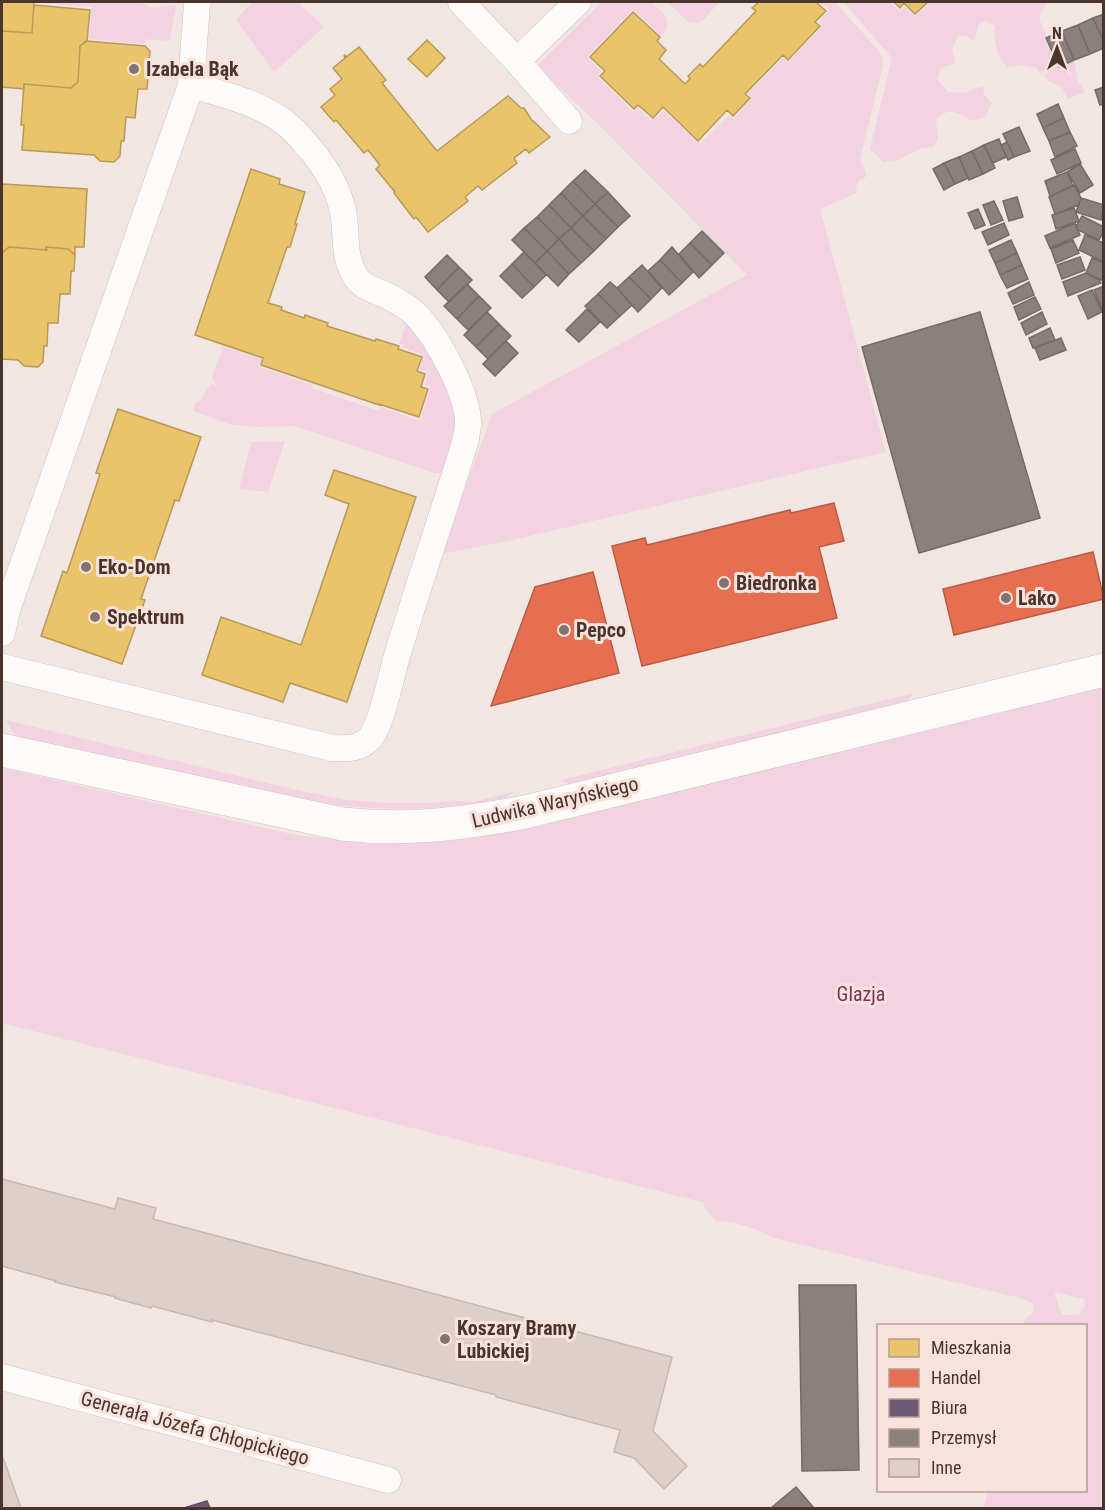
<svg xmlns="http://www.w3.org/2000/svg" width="1105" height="1510" viewBox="0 0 1105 1510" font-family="'Roboto Condensed',sans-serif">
<rect width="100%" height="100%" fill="#f1e6e1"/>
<!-- green -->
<path fill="#f3d3e2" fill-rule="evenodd" d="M37 2H137L155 8 175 5 176 8 169 41 149 39 143 44 89 39 92 7 37 3Z
M252 2H298L324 27 274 72 236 20Z
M602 2H651C664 15 674 17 662 36L633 9 587 57 601 71 597 77 634 112 638 108 651 121 664 111 700 144 729 116 734 119 752 98 748 93 783 58 789 62 823 25 819 22 829 10 820 2H835L879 51 882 58 883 65 860 160 866 173 865 178 858 181 856 187 857 193 820 209 886 452 508 541 441 554 492 414 747 275 598 124 540 69 539 64Z
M668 2H720L702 21 698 23 688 22Z
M844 2H890L900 11 905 7 915 16 931 2H1049L1046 3 1039 18 1059 67 1074 60 1078 82 1085 92 1067 99 1062 87 1050 82 1036 68 1023 65 1007 68C997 55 993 43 995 26L986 21 979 24 974 41 965 36H958L952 49 955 64 941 68 937 79 948 92 964 93 983 86 984 94 992 103 985 117 972 121C958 112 948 106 936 120L938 139 934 147 922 148 898 160 883 162 870 149 892 58Z
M408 319 435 359 460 419 447 469 440 473H434L295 426 255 427 229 424 193 411 195 403 200 401 211 384 217 386 213 381 212 377 223 347 261 359 259 367 313 385 312 388 379 411 381 407 420 421 431 386 425 385 428 372 420 370 423 355 402 347 403 344H399Z
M285 441 268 492 239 489 251 442Z
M1103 686V1508H984L988 1491 1086 1490V1326L1023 1325 1024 1320 1034 1312 1033 1303 1020 1298 774 1238C755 1228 738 1222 716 1221L704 1207 705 1203 2 1023V768L296 835 348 841 391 842 448 841 544 825ZM1054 1292 1084 1299 1085 1306 1078 1315H1062C1058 1307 1058 1300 1054 1292Z
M914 693 908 700 573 785 568 784 561 780Z
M6 720 180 762 301 791 346 800 390 803H428L456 801 473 802 516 791 505 798 500 799 473 804 416 809H390L333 805 19 737 14 734Z"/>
<!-- homes -->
<path fill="#e9c46a" stroke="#b99958" stroke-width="1.5" d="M2 2H34L32 33 2 31Z
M759 2H816L826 11 815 22 820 26 788 60 783 55 745 94 750 98 733 116 727 110 698 141 663 107 653 118 638 105 634 109 600 76 605 71 590 57 633 12 660 37 657 41 666 50 659 59 685 84 690 79 688 76 700 64 703 67 756 11 752 8Z
M894 2H928L915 14 904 3 900 8Z
M34 5 90 10 87 41 80 46 78 82 71 88 24 84V89L2 87V31L32 33Z
M427 40 445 58 427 77 408 59Z
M86 41 145 46 150 51 147 89H138L135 118 126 117 124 141H121L120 156 114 162 100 161 94 155 22 150 24 125H21L24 84 71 88 78 82 80 46Z
M359 47 386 80 382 83 437 151 508 96 521 108H524L531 119 550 137 529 153 526 149 514 158 517 163 482 190 478 186 465 197 468 201 428 232 416 217 414 219 394 193 395 192 376 169 380 165 368 150 364 153 336 120 334 122 321 107 335 95 330 89 342 79 333 68 345 58 344 56 345 55 346 57Z
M251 169 280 179 279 184 305 192 295 224H297L290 247H287L268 303 282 307 281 310 304 318 305 315 328 323 327 326 375 341 376 339 399 346 398 349 422 357 417 371 425 374 421 387 428 389 419 417 379 404V405L261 365 263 358 195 335Z
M2 184 87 189 84 247H75V255L68 249 46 247V250L9 247 2 253V267Z
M9 247 47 250 46 247 68 249 75 255 74 271H71L70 294H60L58 323H48L47 346H44L43 362 38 367 24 366 18 360 2 359V253Z
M118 409 201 437 179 501 175 500 141 599 145 600 122 664 41 636 63 571 67 573 100 474 96 473Z
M334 470 416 497 347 702 290 683 283 702 202 675 221 617 301 645 349 504 325 495Z"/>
<!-- shops -->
<path fill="#e76f51" stroke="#b85e46" stroke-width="1.5" d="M834 503 844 541 819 547 837 618 642 666 612 546 645 538 647 545 790 510 791 513Z
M1093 552 1104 599 954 635 943 589Z
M593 572 619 673 491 706 535 587Z"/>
<!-- offices -->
<path fill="#6d597a" stroke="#624e63" stroke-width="1.5" d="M207 1501 210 1508H184Z"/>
<!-- industry -->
<path fill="#8a817c" stroke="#776a65" stroke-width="1.5" d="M1104 14V42L1093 18Z
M1093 18 1104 42V48L1090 54 1078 25Z
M1078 25 1090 54 1074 60 1062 31Z
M1062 31 1074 60 1059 67 1046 38Z
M1104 87V104L1100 105 1095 90Z
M1058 104 1064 118 1043 128 1037 114Z
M1064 118 1070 132 1049 141 1043 128Z
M1019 127 1030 151 1014 157 1003 134Z
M1070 132 1077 146 1055 157 1049 141Z
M999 139 1006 157 993 163 984 145Z
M1007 142 1014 157 1008 160 1001 145Z
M984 145 995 168 983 174 972 151Z
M1075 149 1081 163 1057 174 1051 160Z
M972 151 983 174 969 180 959 157Z
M959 157 968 178 955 184 944 163Z
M944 163 955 184 944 190 933 169Z
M1080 164 1093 185 1080 193 1067 172Z
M585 170 608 192 595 204 573 181Z
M1067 172 1073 186 1050 196 1045 181Z
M573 181 595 204 583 216 561 193Z
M1074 185 1081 198 1079 205 1055 214 1049 197Z
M608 192 630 216 618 227 595 204Z
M561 193 583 216 571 228 549 205Z
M1017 197 1023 217 1009 221 1003 201Z
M1081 198 1104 205 1101 220 1076 212Z
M994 201 1003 220 991 225 983 205Z
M595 204 618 227 606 239 583 216Z
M549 205 571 228 559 239 537 217Z
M1074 208 1079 221 1056 229 1052 215Z
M978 209 985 225 975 229 968 213Z
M583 216 606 239 594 251 571 228Z
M1082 216 1104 227V231L1099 240 1078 230 1076 227Z
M537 217 559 239 547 251 524 228Z
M1004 223 1009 235 988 245 982 232Z
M1075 223 1080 235 1050 248 1045 236Z
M524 228 547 251 535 263 512 240Z
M571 228 594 251 581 263 559 239Z
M702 231 724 253 712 265 690 243Z
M1085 235 1104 243V256L1102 261 1079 250Z
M559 239 581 263 569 274 547 251Z
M1011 240 1017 253 995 263 989 250Z
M1073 240 1079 253 1056 263 1051 249Z
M690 243 712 265 699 278 679 254Z
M672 247 693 272 682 283 660 260Z
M547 251 569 274 558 286 535 263Z
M524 252 546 275 534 287 512 264Z
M1017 253 1022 265 1000 275 995 263Z
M447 255 459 267 437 290 425 277Z
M1080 257 1085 270 1062 279 1057 265Z
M1092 258 1104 263V281L1086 273Z
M660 260 682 283 669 295 648 271Z
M512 264 534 287 522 298 500 276Z
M642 265 662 288 651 299 629 277Z
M1022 265 1028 279 1007 288 1000 275Z
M459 267 472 280 449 302 437 290Z
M1086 273 1099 280 1101 283 1068 296 1063 282Z
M629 277 651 299 638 312 617 288Z
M610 282 617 288 632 305 620 316 598 294Z
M1029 282 1034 295 1013 304 1008 293Z
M467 284 479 296 457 319 444 306Z
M1104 286V312H1103L1094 290Z
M1092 290 1102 312 1088 319 1078 296Z
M598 294 620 316 607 328 585 306Z
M479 296 491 308 468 330 457 319Z
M1035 297 1041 309 1019 320 1014 307Z
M587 309 600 322 579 342 566 330Z
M487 312 499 324 476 347 464 335Z
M980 312 1040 518 919 553 862 347Z
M1042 312 1047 324 1026 335 1021 323Z
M499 324 511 336 488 359 476 347Z
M1050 328 1055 340 1033 348 1029 338Z
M1061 338 1066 350 1040 360 1035 348Z
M506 341 518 353 495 376 483 364Z
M799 1285H856L859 1470 802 1471Z
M796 1487 814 1508H771Z"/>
<!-- building -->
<path fill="#dfcfc9" stroke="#c7b8b3" stroke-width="1.5" d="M2 1179 115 1209 118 1198 156 1208 153 1219 672 1357 653 1431 687 1466 664 1489 634 1458 614 1452 620 1430 496 1397V1395L212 1320V1322L152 1306 151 1308 115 1298 116 1297 55 1282 56 1281 2 1266Z
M2 1455 21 1508H2Z"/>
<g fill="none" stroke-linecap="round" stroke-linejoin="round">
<!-- street casing -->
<g stroke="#d1c2bc" stroke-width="27">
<path id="street" d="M461 2 517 61 569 121
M517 61 578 2
M2 633 7 610 191 85 197 3 198 2
M2 667 332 748C346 749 361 749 370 738 382 724 391 676 397 656 419 583 444 511 466 439 466 434 468 430 468 425 469 395 438 338 417 316 411 309 402 304 395 300 381 291 362 290 354 274 343 255 347 232 343 211 337 187 328 171 312 151 305 143 299 135 291 128 263 103 226 95 191 85
M2 1377 388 1480"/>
</g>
<!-- secondary casing -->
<g stroke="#d1c2bc" stroke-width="34">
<path id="secondary" d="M2 750 342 824C406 831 463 824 525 812L1104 670"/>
</g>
<!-- street -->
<use href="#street" stroke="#fdfbfa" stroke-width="26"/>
<!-- secondary -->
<use href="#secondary" stroke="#fdfbfa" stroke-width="33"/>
</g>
<!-- markers -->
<g fill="#84736d" stroke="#f8e2da" stroke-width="2">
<circle cx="134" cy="69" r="6"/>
<circle cx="86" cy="567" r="6"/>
<circle cx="724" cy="583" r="6"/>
<circle cx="1006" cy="598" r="6"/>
<circle cx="95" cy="617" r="6"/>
<circle cx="564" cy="630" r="6"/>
<circle cx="445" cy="1339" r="6"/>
</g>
<g text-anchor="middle" stroke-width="6" stroke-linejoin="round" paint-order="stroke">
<!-- poi labels -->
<g font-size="20" font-weight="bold" fill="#4a352e" stroke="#f8e2da" text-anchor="start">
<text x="146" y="76">Izabela Bąk</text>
<text x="98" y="574">Eko-Dom</text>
<text x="736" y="590">Biedronka</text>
<text x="1018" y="605">Lako</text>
<text x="107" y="624">Spektrum</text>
<text x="576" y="637">Pepco</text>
<text x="457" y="1335">Koszary Bramy<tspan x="457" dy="23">Lubickiej</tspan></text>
</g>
<!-- street labels -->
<g font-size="20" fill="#4a352e" stroke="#f8e2da">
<text transform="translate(555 802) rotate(-13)" y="7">Ludwika Waryńskiego</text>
<text transform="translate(195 1428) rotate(15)" y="7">Generała Józefa Chłopickiego</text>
</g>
<!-- park labels -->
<g font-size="20" fill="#7c3067" stroke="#f8e2da">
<text x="861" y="1001">Glazja</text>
</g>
</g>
<!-- border -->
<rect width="1105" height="1510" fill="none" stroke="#4a352e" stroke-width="6"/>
<!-- legend -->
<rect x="877" y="1324" width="210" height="168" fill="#f8e2da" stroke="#b29d95" stroke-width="1.5"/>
<rect x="889" y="1339" width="30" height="18" fill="#e9c46a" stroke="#b29d95" stroke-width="1.5"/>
<text x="931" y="1354" font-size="18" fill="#4a352e">Mieszkania</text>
<rect x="889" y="1369" width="30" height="18" fill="#e76f51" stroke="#b29d95" stroke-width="1.5"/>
<text x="931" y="1384" font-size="18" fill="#4a352e">Handel</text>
<rect x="889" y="1399" width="30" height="18" fill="#6d597a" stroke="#b29d95" stroke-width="1.5"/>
<text x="931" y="1414" font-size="18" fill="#4a352e">Biura</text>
<rect x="889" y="1429" width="30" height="18" fill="#8a817c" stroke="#b29d95" stroke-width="1.5"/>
<text x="931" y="1444" font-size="18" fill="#4a352e">Przemysł</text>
<rect x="889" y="1459" width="30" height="18" fill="#dfcfc9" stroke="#b29d95" stroke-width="1.5"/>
<text x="931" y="1474" font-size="18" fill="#4a352e">Inne</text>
<!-- north arrow -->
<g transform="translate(1057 48)" stroke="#f8e2da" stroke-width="4.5" paint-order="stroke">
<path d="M0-4.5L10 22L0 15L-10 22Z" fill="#4a352e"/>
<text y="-9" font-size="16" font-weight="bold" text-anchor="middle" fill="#4a352e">N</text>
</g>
</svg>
